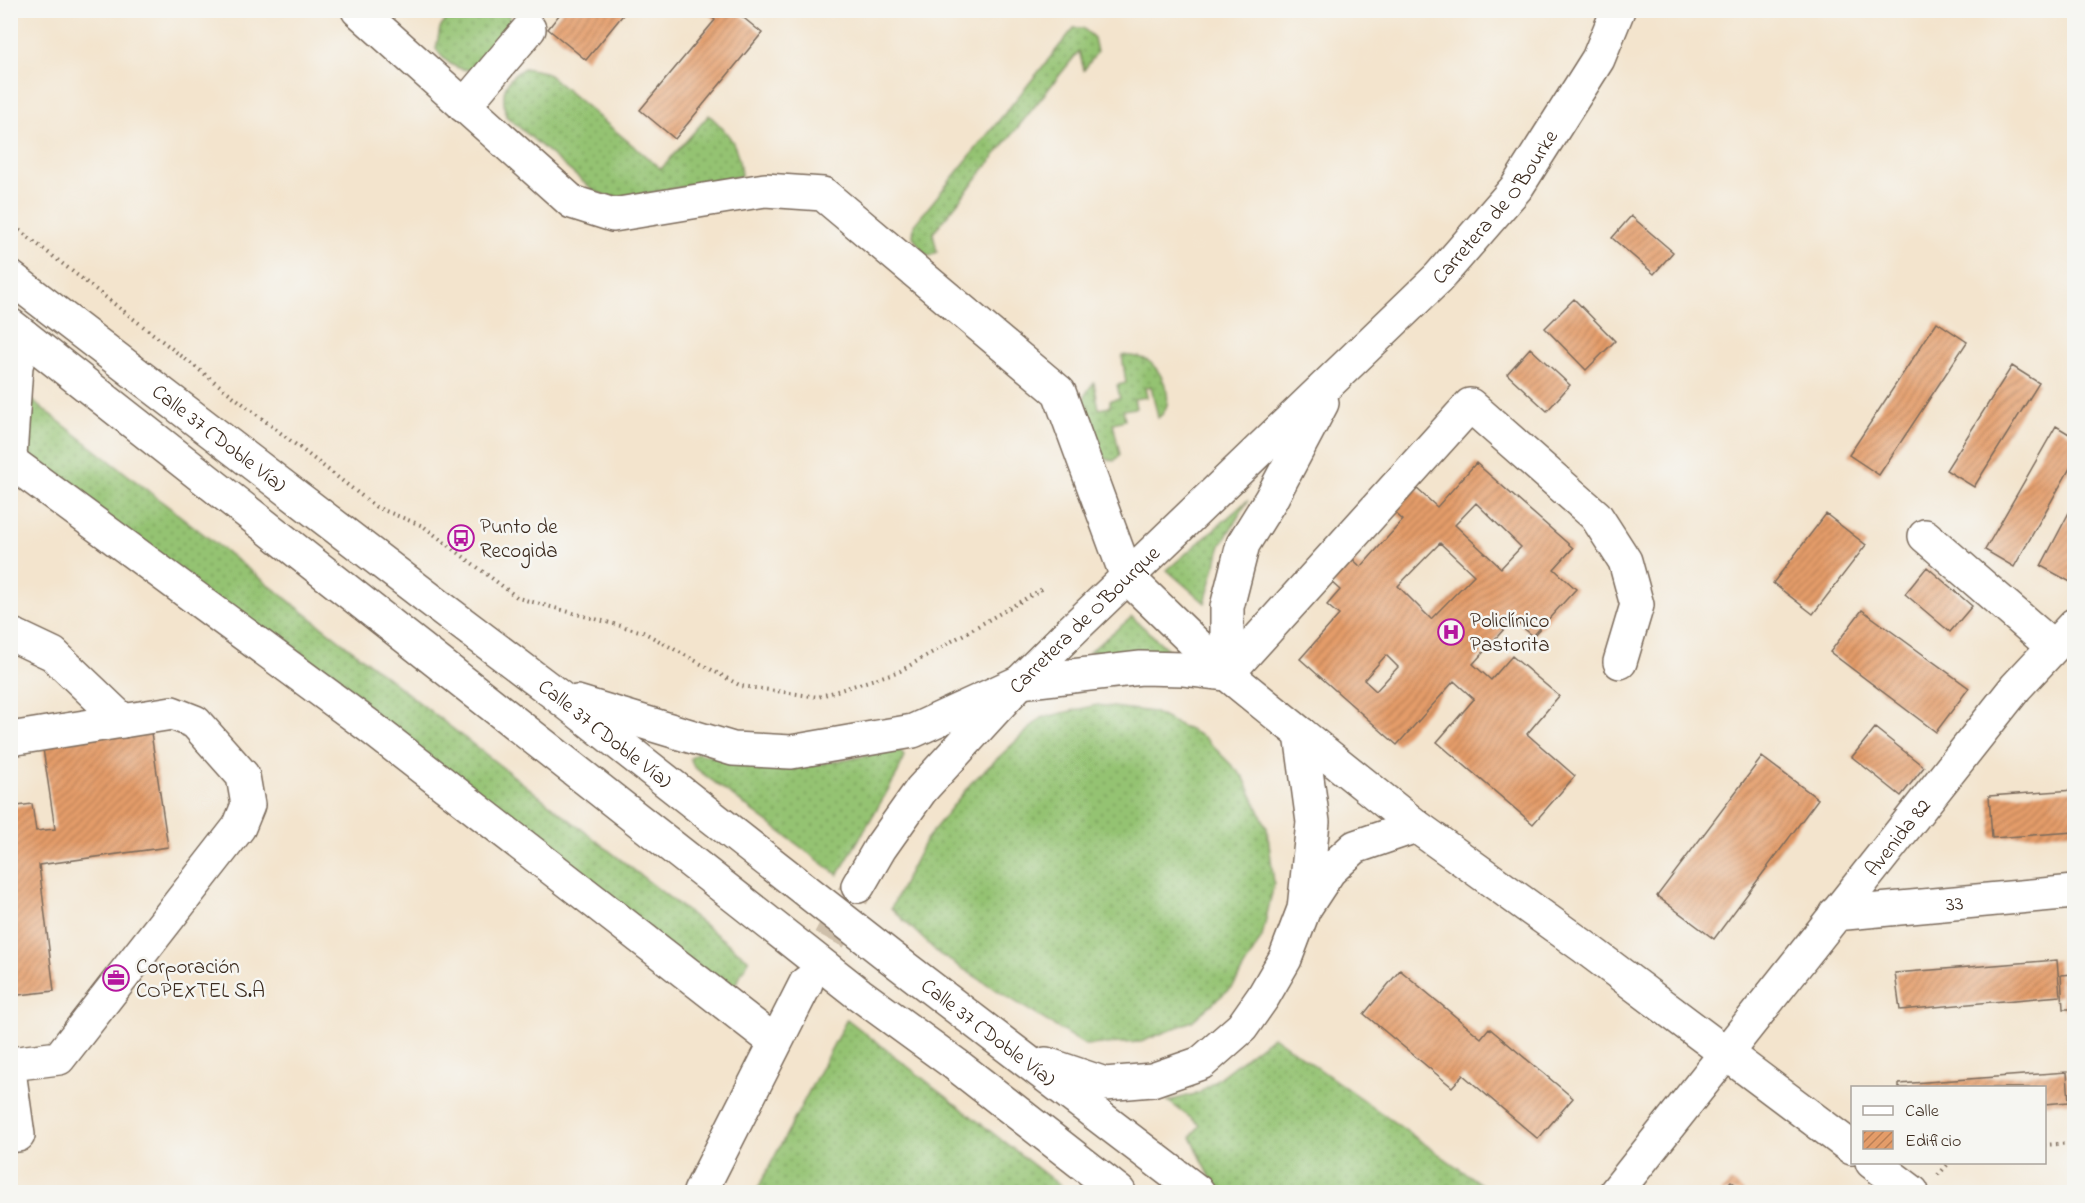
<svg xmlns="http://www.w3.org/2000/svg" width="2085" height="1203" viewBox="0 0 2085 1203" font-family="'Indie Flower',sans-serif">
<defs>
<pattern id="grass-dots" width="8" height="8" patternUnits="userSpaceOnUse" patternTransform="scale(1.5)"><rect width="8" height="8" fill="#94c372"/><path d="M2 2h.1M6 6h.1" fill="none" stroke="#7a9f5d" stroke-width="1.8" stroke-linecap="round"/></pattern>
<pattern id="building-hatch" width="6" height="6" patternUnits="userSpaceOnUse" patternTransform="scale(1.5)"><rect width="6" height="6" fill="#e49c69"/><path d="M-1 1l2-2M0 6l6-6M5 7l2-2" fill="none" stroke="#ba7f56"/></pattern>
</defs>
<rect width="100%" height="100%" fill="#f6f6f2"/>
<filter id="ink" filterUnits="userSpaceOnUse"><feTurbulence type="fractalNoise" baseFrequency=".0167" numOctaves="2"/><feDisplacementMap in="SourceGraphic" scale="12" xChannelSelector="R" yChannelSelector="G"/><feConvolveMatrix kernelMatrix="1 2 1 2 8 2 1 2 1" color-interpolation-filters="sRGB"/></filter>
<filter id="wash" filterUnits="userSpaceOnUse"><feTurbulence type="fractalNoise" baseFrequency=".008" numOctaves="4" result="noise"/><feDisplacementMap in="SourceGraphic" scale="24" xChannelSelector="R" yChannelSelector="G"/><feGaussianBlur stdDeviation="1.35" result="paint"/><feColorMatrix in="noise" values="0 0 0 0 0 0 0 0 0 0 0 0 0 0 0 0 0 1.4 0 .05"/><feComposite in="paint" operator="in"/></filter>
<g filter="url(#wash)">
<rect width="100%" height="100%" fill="#f3e4cd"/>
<!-- grass -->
<path fill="url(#grass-dots)" stroke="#687648" stroke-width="1.5" d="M453 11H507C516 29 508 38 496 52 493 56 489 63 484 66 464 76 447 65 436 49L440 28Z
M1074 28H1083L1094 38 1097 52 1084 70 1079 51 933 233 937 252 930 256 923 253 913 236 914 225Z
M524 68 545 72 661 169 709 115C731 135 739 146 741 176L634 196 612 197 594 191 506 116C501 91 503 81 524 68Z
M1122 355C1131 356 1142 356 1150 362 1164 375 1177 404 1158 418L1151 386 1145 388 1147 397 1134 399 1136 408 1123 410 1125 420 1113 423 1120 455 1114 461C1111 460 1108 460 1105 458 1098 455 1095 446 1092 439 1083 420 1076 400 1094 383L1099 409 1110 407V400L1120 398 1117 385 1126 383Z
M10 383 749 960 728 997 11 449Z
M1248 500 1221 545 1205 603 1167 570Z
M1132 617 1173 654 1089 652Z
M1097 705 1153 712 1204 737 1244 778 1267 828 1274 883 1262 937 1234 985 1192 1021 1141 1042 1085 1045 939 954 891 908 925 841 971 783 1041 718Z
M899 749 904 756 898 773 838 875 694 767 690 759 697 753 775 769 846 760Z
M847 1019 1068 1192H756Z
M1273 1036 1492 1192H1221L1216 1189 1191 1137 1200 1125 1168 1101 1199 1093Z"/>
<g id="blocks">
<!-- building -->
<path fill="url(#building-hatch)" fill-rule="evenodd" d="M563 10H627L586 60 548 29Z
M704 10H734L762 33 675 139 640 110 715 20Z
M1631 216 1673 252 1654 274 1612 238Z
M1574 299 1615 341 1586 370 1545 328Z
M1937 322 1967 342 1879 475 1849 455Z
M1530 348 1570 385 1547 411 1507 374Z
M2012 366 2039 383 1974 487 1946 470Z
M2056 426 2074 437V461L2014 567 1985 550Z
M1476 463 1573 548 1554 569 1576 589 1533 636 1513 619 1473 664 1491 680 1512 656 1559 696 1527 734 1575 776 1533 824 1437 742 1474 699 1454 681 1397 745 1300 659 1339 615 1327 605 1340 590 1310 563 1332 540 1361 567 1403 520 1373 493 1395 469 1437 507ZM1476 503 1521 547 1501 568 1455 525ZM1440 543 1474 575 1431 619 1398 586ZM1386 655 1398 667 1376 691 1364 680Z
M2074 503V584L2041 566Z
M1826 514 1866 545 1813 614 1773 583Z
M1927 567 1972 606 1950 632 1905 594Z
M1862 610 1969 688 1936 732 1830 652Z
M150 726 168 847 39 865 54 991 10 996V961H12L10 807 32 804 36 831 55 829 42 742Z
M1875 728 1924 767 1901 796 1852 757Z
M1762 757 1818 799 1714 939 1657 896Z
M2074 790V832L1992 838 1989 796Z
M2057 960 2060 996 1900 1010 1895 973Z
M1400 970 1481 1038 1489 1028 1573 1098 1538 1139 1463 1075 1452 1087 1364 1014Z
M2074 974V1009H2063L2061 975Z
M2067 1072 2069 1102 2044 1104V1088H1899V1084Z
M1731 1181 1745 1192H1721Z"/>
</g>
</g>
<g filter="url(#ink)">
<use href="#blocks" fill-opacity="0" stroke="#7b6b5b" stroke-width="1.5"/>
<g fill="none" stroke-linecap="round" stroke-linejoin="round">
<!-- major-tunnel -->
<path stroke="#cebfaa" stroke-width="33" stroke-dasharray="33 16" stroke-linecap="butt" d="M806 983 858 886"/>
<!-- minor casing -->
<g stroke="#7b6b5b" stroke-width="36">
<g id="minor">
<path d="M358 10 572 202 613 215 765 190 823 194 1059 392 1127 577"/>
<path d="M464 106 529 29"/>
<path d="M10 456 16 366 24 336"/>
<path d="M10 461 369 726 775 1042"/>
<path d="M1925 536 2053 647"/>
<path d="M10 637 15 636 53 654 123 721"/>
<path d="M1227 674 1470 405 1596 516 1625 561 1637 605 1620 662"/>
<path d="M1301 734 1416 826 1583 946 1852 1148"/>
<path d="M10 739 172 713 195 722 243 776 248 805 239 827 59 1058 10 1064"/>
<path id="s1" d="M1835 914 2074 892"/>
<path d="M10 1078 18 1135 10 1136"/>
<path d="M1872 1162 1912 1192"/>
<path id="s2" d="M1616 1192 2016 687 2074 625"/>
</g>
</g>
<!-- major casing -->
<g stroke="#7b6b5b" stroke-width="36">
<g id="major">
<path d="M1127 577 1227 674 1301 734"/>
<path d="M1227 674V607L1243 544 1271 499 1322 403"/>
<path d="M1020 682 1141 668 1184 669 1227 674"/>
<path id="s3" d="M858 886 880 848 921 790 1020 682 1069 633 1438 278 1517 187 1598 59 1618 10"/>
<path d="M700 1192 806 983"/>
</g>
</g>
<!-- highway casing -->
<g stroke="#7b6b5b" stroke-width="36">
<g id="highway">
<path id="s4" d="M10 277 431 600 558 696 888 955 1198 1192"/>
<path d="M10 325 859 994 955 1064 1119 1192"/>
<path d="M577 702 733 749 791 752 913 731 1020 682"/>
<path d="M1306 906 1329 871 1355 847 1416 826"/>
<path d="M1046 1064 1105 1084 1152 1080 1201 1063 1242 1027 1263 997 1285 959 1304 909 1313 822 1301 734"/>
</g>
</g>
<!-- path -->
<path stroke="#7b6b5b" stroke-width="4" stroke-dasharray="1.5 4.5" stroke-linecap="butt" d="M10 223 376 507 423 526 518 598 643 632 741 686 818 697 900 671 1044 588
M2044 1145 2074 1143
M1938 1175 1950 1162"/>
<!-- minor -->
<use href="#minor" stroke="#fff" stroke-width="33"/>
<!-- major -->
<use href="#major" stroke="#fff" stroke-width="33"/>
<!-- highway -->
<use href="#highway" stroke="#fff" stroke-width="33"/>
</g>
</g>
<!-- icons -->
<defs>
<g id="bus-ring" transform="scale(1.35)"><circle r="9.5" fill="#f6f6f2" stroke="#b5179e" stroke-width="1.5"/><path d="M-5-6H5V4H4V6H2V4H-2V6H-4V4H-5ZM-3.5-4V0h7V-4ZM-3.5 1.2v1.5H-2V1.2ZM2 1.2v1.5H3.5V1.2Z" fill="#b5179e"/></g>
<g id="hospital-ring" transform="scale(1.35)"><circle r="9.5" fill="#f6f6f2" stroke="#b5179e" stroke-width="1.5"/><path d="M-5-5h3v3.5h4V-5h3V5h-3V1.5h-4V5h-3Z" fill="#b5179e"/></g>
<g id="office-ring" transform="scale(1.35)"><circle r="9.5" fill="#f6f6f2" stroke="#b5179e" stroke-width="1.5"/><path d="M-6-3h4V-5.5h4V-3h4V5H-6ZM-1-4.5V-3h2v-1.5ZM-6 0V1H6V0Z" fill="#b5179e"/></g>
</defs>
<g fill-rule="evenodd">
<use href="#bus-ring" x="461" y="538"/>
<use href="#hospital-ring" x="1451" y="632"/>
<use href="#office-ring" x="116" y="978"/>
</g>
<g text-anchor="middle" stroke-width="5" stroke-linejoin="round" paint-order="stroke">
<!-- street labels -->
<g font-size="21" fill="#3b2a1e" stroke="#f6f6f2">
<text dy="7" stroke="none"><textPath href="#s3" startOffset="934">Carretera de O'Bourke</textPath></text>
<text dy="7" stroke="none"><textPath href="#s4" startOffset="264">Calle 37 (Doble Vía)</textPath></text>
<text dy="7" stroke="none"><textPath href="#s3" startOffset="351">Carretera de O'Bourque</textPath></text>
<text dy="7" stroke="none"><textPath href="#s4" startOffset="750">Calle 37 (Doble Vía)</textPath></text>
<text dy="7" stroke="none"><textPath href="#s2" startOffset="453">Avenida 82</textPath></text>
<text dy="7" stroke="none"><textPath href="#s1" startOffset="120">33</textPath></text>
<text dy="7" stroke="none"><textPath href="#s4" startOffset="1236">Calle 37 (Doble Vía)</textPath></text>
</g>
<!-- poi labels -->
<g font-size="21" fill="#3b2a1e" stroke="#f6f6f2" text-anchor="start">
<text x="480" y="533">Punto de<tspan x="480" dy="24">Recogida</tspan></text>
<text x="1470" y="627">Policlínico<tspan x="1470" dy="24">Pastorita</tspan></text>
<text x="136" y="973">Corporación<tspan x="136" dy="24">COPEXTEL S.A</tspan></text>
</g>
</g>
<!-- margin -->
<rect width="2085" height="1203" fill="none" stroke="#f6f6f2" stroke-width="36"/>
<!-- legend -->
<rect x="1851" y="1086" width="195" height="78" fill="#f6f6f2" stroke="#aba49d" stroke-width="1.5"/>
<rect x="1863" y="1106" width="30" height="9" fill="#ffffff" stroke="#aba49d" stroke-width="1.5"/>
<text x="1905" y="1116" font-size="18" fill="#3b2a1e">Calle</text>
<rect x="1863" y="1131" width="30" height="18" fill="url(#building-hatch)" stroke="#aba49d" stroke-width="1.5"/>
<text x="1905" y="1146" font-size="18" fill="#3b2a1e">Edificio</text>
</svg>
